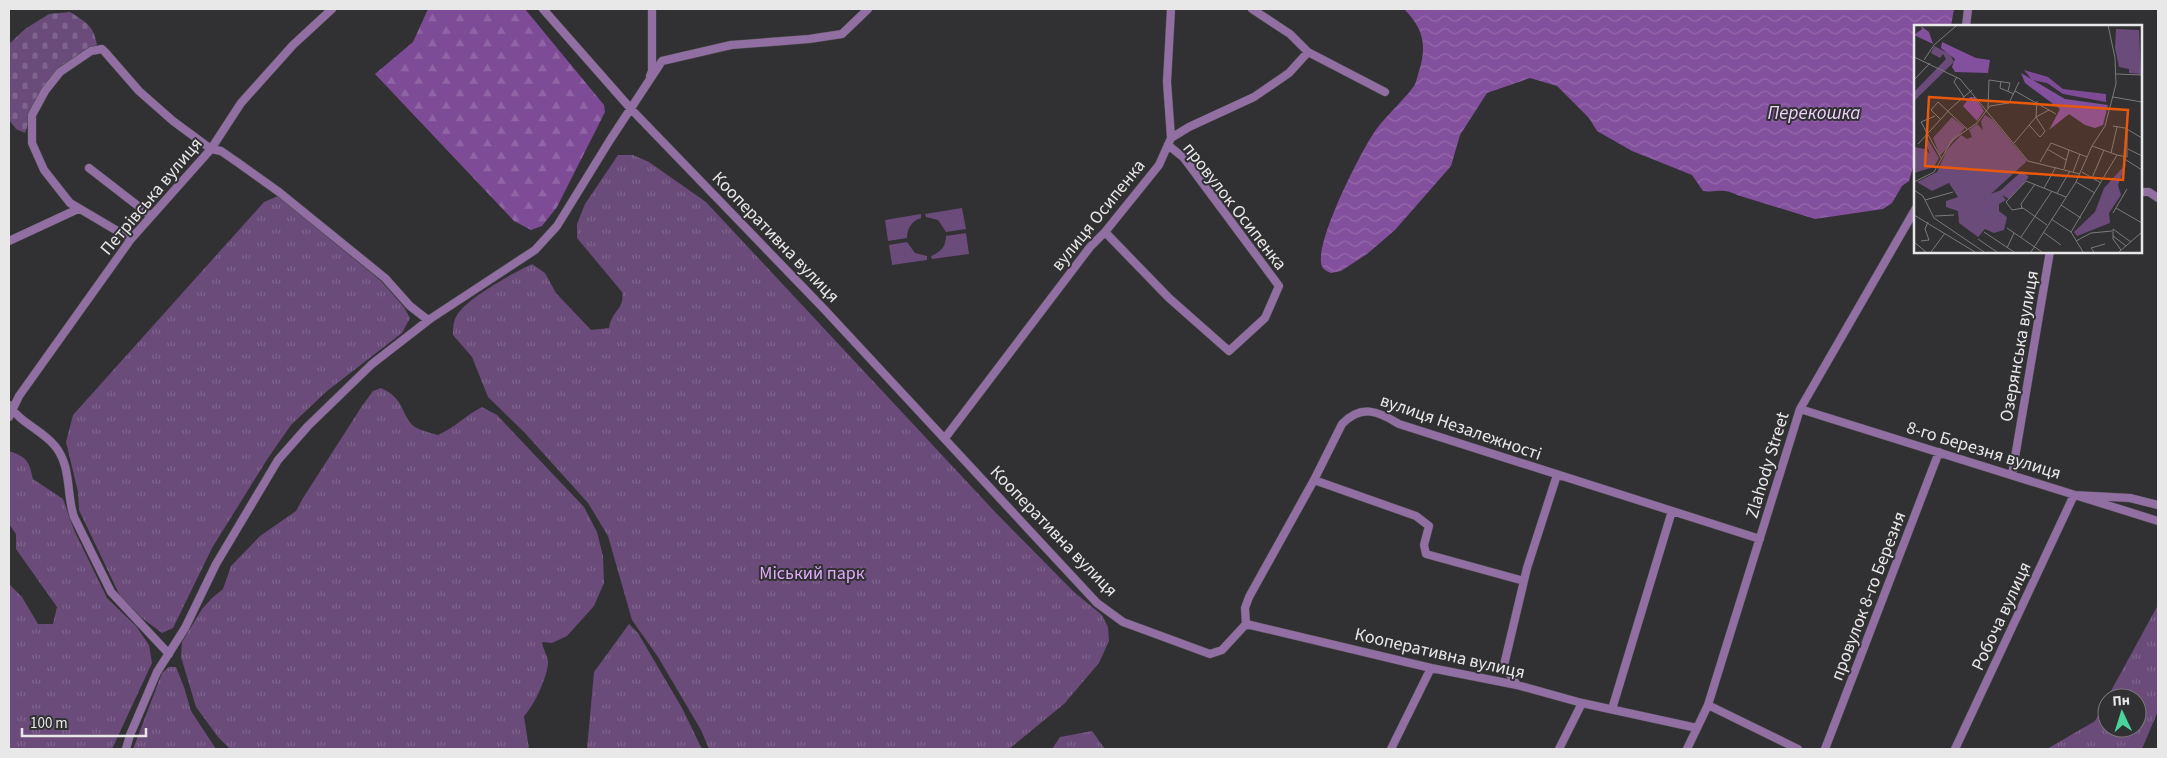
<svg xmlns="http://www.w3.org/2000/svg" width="2167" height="758" viewBox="0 0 2167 758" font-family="'Source Sans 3',sans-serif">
<defs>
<pattern id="forest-firs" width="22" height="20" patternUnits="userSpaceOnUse" patternTransform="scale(1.25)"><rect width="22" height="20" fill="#7e4b97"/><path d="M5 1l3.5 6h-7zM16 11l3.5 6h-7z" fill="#9065a6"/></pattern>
<pattern id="cemetery-stones" width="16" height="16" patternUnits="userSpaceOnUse" patternTransform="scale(1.25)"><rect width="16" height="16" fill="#6a4b7a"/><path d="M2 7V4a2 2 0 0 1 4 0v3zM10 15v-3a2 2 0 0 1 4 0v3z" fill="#7f658d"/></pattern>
<pattern id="park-tufts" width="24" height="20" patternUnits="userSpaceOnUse" patternTransform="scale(1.25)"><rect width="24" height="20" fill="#6a4b7a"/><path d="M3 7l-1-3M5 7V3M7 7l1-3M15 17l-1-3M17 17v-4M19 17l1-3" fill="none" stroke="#7f658d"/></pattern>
<pattern id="water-waves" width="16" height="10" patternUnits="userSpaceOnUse" patternTransform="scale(1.25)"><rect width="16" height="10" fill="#83509d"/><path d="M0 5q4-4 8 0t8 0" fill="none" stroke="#9569ab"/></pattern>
</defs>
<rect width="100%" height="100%" fill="#313032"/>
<!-- grass -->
<path fill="#6a4b7a" d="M962 208 966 229 946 232 938 220 926 217 925 214Z
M921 214V218C912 221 907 228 907 238L888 241 885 220Z
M966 233 969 254 932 259 931 256C941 252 946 246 946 236Z
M907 242 915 253 927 256V260L892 265 889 245Z"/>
<!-- forest -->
<path fill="url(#forest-firs)" d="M428 9H525L604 105 605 112 601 120 557 207 542 226 531 230 514 221 375 74 413 42Z"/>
<!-- cemetery -->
<path fill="url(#cemetery-stones)" d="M70 12C86 22 94 26 97 45 82 54 63 63 51 77 37 93 32 114 25 133L16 129 9 120V44L25 29 49 14Z"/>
<!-- park -->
<path fill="url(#park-tufts)" d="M618 155H633L649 162 706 202 997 514 1074 592 1102 615 1108 627 1109 641 1099 663 1064 704 1009 749H709L701 730 658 657 632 620 608 536 588 503 524 432 488 397 472 357 453 335C453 328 453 322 457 315 467 298 513 273 532 264L545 273 556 293 591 330 609 328C612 309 625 310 622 292L577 238V224L585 204Z
M278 196 381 281 404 307 410 318 402 333 327 391 291 425 268 458 212 548 173 628 162 633 142 618 120 596 79 510 78 492 66 442 73 415 264 202Z
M381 388C406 399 401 417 415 427 422 431 431 433 438 435 454 428 466 415 482 407L497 415 584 507 597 532 603 556 604 583 594 606 567 636 552 643 542 642C543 649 547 655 548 661 549 674 533 708 524 716L529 749H230L218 737 196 707 181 657 182 642 202 609 212 598 223 589 231 566 260 536 296 511 303 498 362 406 373 391Z
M9 451C27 457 29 461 33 479L63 499 74 530 107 598 136 626 149 645 152 663 112 749H9V584L22 597 38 624H53L57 607 16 549V534L9 524Z
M2158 605V711L2142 749H2047L2095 721 2107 698V728H2137V698H2107Z
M629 624 638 633 682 708 702 749H587L594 672Z
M169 667H176L184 687 191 711 216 749H133L162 673Z
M1092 731 1105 749H1052L1060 737Z"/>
<!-- water -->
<path fill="url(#water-waves)" d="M1404 9H1954L1951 26H1916V157L1909 181 1902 186 1892 203 1883 209 1815 219 1737 195C1722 187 1718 193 1703 191L1692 175 1632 151 1597 131 1589 118 1557 86 1530 78 1487 93 1460 135 1451 166 1395 230 1367 254 1341 271 1331 273C1326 271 1322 269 1321 263 1318 237 1356 162 1370 139 1381 119 1401 104 1414 86 1417 81 1418 73 1420 68 1427 43 1422 27 1404 9Z"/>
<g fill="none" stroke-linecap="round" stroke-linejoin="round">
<!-- street casing -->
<g stroke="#4e4d4f" stroke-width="9">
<path id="street" d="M543 9 631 109 824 309 1097 603 1123 622 1210 654 1222 650 1246 624
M1171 9 1167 82 1171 138
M1252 9 1290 34 1308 52 1385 92
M1966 26 1968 9
M650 76 652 71V9
M89 168 151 216
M2141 192H2149L2158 198
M1105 232 1169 298 1229 351 1265 318 1279 286 1184 158 1168 145
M131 239 70 203 44 170 32 143V115L45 91 60 72 91 51 102 49 105 52 139 91 173 121 211 149 221 151 237 162 279 192 385 278 410 306 428 320
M9 241 78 209
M9 405C20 423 42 430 55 446 72 467 66 494 74 517L111 592 169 654
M1800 409 2158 521
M9 417 19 396 131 239 211 149 241 103 293 45 332 9
M945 438 1090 247 1105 232 1159 165 1171 138 1189 127 1254 97 1289 73 1308 52
M2012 475 2050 251
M1314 480 1416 516 1429 526 1424 545 1426 554 1524 581
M1246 624 1245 608 1249 597 1314 480 1342 424C1361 404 1378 411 1399 424L1760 539
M1246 624 1431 668 1517 685 1582 703 1697 728
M1517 685 1504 665 1527 568 1557 475
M1708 705 1798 749
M1612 709 1672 511
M126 749 130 735 157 672 185 628 216 564 278 460 308 426 372 364 430 319 535 250 557 226 610 140 662 61 731 45 809 39 842 34 868 9
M1391 749 1431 668
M1559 749 1582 703
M1687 749 1708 705 1800 409 1916 208
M1825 749 1939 452
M1955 749 2074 495 2130 498 2158 505"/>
</g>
<!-- street -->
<use href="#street" stroke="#916fa3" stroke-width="8"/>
</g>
<g text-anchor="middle" stroke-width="4" stroke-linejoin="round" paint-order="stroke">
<!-- street labels -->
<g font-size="18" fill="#e9e8e9" stroke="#313032">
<text transform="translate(151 196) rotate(-50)" y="6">Петрівська вулиця</text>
<text transform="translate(1235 206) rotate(52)" y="6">провулок Осипенка</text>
<text transform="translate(1098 215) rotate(-51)" y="6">вулиця Осипенка</text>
<text transform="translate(776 237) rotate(46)" y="6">Кооперативна вулиця</text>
<text transform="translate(2019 346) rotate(-80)" y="6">Озерянська вулиця</text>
<text transform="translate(1461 427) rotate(19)" y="6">вулиця Незалежності</text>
<text transform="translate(1984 450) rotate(17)" y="6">8-го Березня вулиця</text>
<text transform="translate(1767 465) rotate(-73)" y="6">Zlahody Street</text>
<text transform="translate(1054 531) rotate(46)" y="6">Кооперативна вулиця</text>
<text transform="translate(1868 596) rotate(-69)" y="6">провулок 8-го Березня</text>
<text transform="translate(2001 616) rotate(-65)" y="6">Робоча вулиця</text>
<text transform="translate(1440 653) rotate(13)" y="6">Кооперативна вулиця</text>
</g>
<!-- park labels -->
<g font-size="18" fill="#e1aafd" stroke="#313032">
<text x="812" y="579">Міський парк</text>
</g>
<!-- water labels -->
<g font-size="19" font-style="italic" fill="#eed3fd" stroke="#313032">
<text x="1814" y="119">Перекошка</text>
</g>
</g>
<!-- overview -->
<g transform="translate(1914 25)">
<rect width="228" height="228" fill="#313032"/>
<path d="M110 45 134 52 149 64 192 69V77L149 69 133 58 118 55ZM56 72H61L70 86 63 96 49 81Z" fill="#7e4b97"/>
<path d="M202 4 225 5 227 49 215 48V44L205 42 201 23Z" fill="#6a4b7a"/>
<path d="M20 21 36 29 40 37 0 76V67L32 34 29 29 26 33 17 28ZM71 90 79 95 113 136 77 169 87 165 108 146 115 152 95 174 88 170 92 175 85 179V186L93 192 90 205 80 208 71 204 64 212 45 198 44 186 32 182V176L44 172 35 158 18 166 3 157 23 147 33 125 47 110 53 114 58 112 55 105 63 99 69 105 67 96ZM38 92 51 103 26 131 19 113ZM13 113 25 133 20 142 0 148V122L11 124 16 129 12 118ZM212 139 204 160 207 170 195 188 196 198 163 211 160 207 181 187 190 163Z" fill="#6a4b7a"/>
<path d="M7 1 15 7 19 19 0 10 8 4ZM28 17 62 33 76 35 74 48 41 47 38 42 41 34 27 23ZM107 48 151 74 194 80 189 100 181 103 171 100 155 89 135 105 146 84 111 58Z" fill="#83509d"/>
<path fill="none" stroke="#7b7a7b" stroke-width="1" d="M0 32 46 54 114 136 166 149M10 35 20 20 42 1M202 49 228 50M43 52 40 57 50 72M0 55 16 38M87 56 86 63 100 69M101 66 142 89M199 72 228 77M74 83 75 55 96 58 94 66M21 91 7 97 27 133M122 92 123 76M26 94 17 85 24 77 53 104M115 100 126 112 129 109 131 106 122 92M199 101 211 103 228 113M100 118 122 92 135 85M4 119 37 83 58 65M178 121 203 130M133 124 152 135M214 124 228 131M197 128 203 102M209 133 228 145M126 137 137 118 173 132M150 144 155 125M159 147 166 129M168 147 187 158M178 153 190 125M0 157 20 147 38 115 63 98 76 81 95 78 105 57M162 157 181 168M130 163 142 142M0 165 9 171 20 193 70 227M143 168 156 146M11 175 39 167M147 180 167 193M202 183 228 198M108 184 107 179 121 159M199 188 213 164M0 190 61 227M21 191 40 190M137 194 157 207 169 227M133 200 109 183 98 185 92 177 112 156 152 172M93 203 128 227M70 207 100 227M129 207 147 220M157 207 203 130 213 132V104M199 211 212 221M107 212 138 166M64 214 83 227M7 216 15 215 11 204 14 197M162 216 177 208 198 206M0 217 12 227M93 223 100 208M207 225 199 214V204L217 217M17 227 31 208M117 227 162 157 178 121 191 101 202 59 201 33 194 0M180 227 177 223 191 219M205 227 228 207"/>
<path fill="#e8590c" fill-opacity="0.15" stroke="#e8590c" stroke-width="2.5" d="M15 72 214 85 209 155 11 141Z"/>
<rect width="228" height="228" fill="none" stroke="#e9e8e9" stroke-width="2.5"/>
</g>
<!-- border -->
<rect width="2167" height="758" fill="none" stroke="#e9e8e9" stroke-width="20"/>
<!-- north arrow -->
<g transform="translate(2122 713) rotate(356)"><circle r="24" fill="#313032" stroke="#7b7a7b"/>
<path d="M0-4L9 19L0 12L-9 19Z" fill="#49d49d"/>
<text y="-8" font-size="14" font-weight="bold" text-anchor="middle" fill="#e9e8e9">Пн</text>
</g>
<!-- scale -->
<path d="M22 728v8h124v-8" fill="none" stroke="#e9e8e9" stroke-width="2.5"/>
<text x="30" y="728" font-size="15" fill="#e9e8e9" stroke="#313032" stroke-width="4" paint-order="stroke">100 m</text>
</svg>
